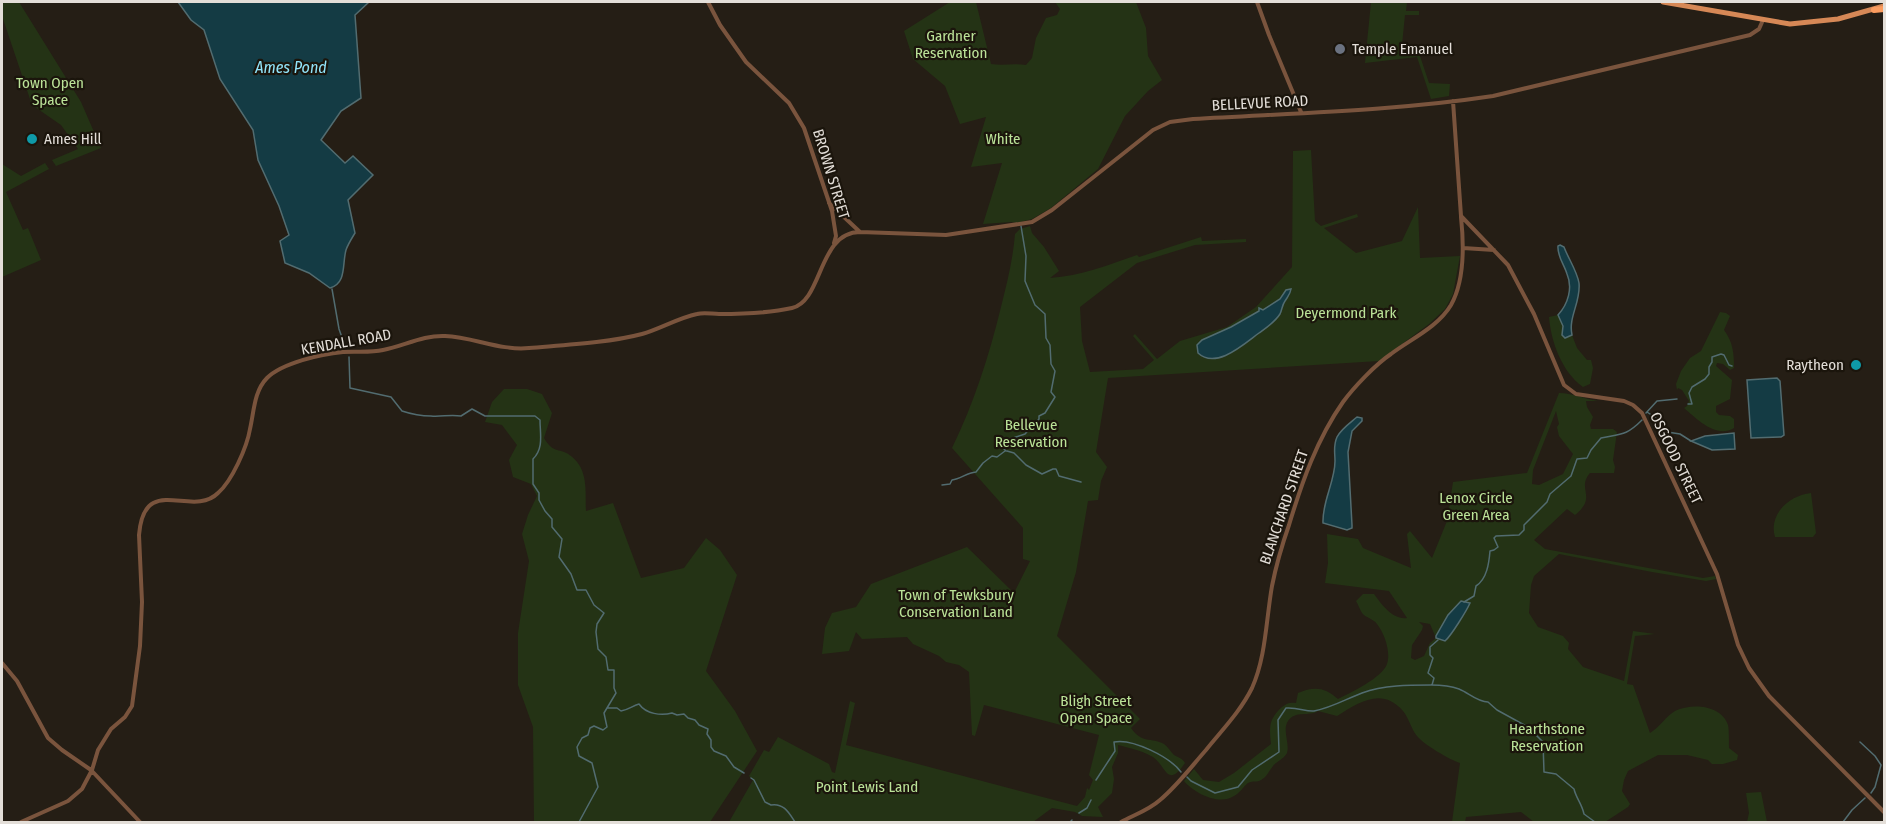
<svg xmlns="http://www.w3.org/2000/svg" width="1886" height="824" viewBox="0 0 1886 824" font-family="'Fira Sans Condensed',sans-serif">
<rect width="100%" height="100%" fill="#251e15"/>
<!-- green -->
<path fill="#243315" fill-rule="evenodd" d="M2 2H19L81 102 101 148 56 166 52 160 78 149 61 125 32 105 2 16Z
M950 2H976L991 64C1003 66 1014 63 1026 65L1032 58 1036 38 1046 18 1057 15 1060 9 1055 2H1136L1146 28 1148 56 1162 80 1148 91 1125 116 1098 169 1051 208 1032 219 1017 223 1011 222 983 224 1002 163 971 167 986 117 960 124 945 86 913 59 904 31Z
M1371 2H1407L1406 11H1419V15H1405L1401 55 1419 53 1429 83 1450 84 1449 96 1431 99 1417 57 1365 63Z
M1311 150 1315 221 1321 226 1357 214 1358 217 1324 228 1356 253 1402 241 1418 207 1420 258 1460 256 1453 294 1445 309 1429 324 1379 361 1108 378 1096 452 1107 467 1101 481 1098 500 1088 501 1076 572 1057 636 1140 719 1131 728C1142 744 1151 737 1164 744 1168 747 1171 752 1174 755 1179 758 1182 758 1185 763 1166 791 1166 763 1151 756 1141 750 1129 748 1118 745V753L1112 767 1114 779 1112 793 1098 807 1103 817 1082 816 1075 812 1052 808 1033 822H729L753 780 749 776 764 750 769 752 778 737 829 764 832 772 835 773 850 701 855 703 846 745 1077 806 1085 797 1087 788 1089 790 1093 780 1089 775 1099 735 984 705 975 736 972 735 969 672 959 665 946 662 939 656 913 644 907 637 862 639 856 632 849 651 822 654 825 628 832 613 856 607 871 584 967 547 1014 593 1030 561 1023 559V528L952 448C974 403 989 356 1001 307 1007 283 1013 259 1015 234L1020 229 1030 226 1032 233 1044 247 1059 271 1050 278C1081 276 1108 265 1137 255L1139 257 1201 237 1202 241 1246 239V242L1195 245 1137 263 1080 307 1082 341 1090 372 1143 369 1154 360 1133 336 1135 334 1157 359 1180 341 1227 327 1256 307 1292 267 1293 151Z
M45 163 49 169 6 192 23 230 28 228 41 260 2 277V164L21 176Z
M1720 312 1726 313 1730 316 1724 330C1733 342 1734 353 1734 368L1730 370 1723 364 1717 363 1716 366 1732 380 1730 399 1716 406V412L1719 415 1730 416 1734 419V428C1716 439 1697 419 1684 408L1687 406 1689 401 1682 390 1678 388 1677 390 1676 384 1681 371 1690 358 1701 351Z
M1558 315 1563 326 1562 333 1569 337 1572 335 1577 348 1587 360H1591L1593 368 1590 384 1583 387C1562 372 1551 342 1549 317Z
M504 389H527L542 394 552 413 544 438C554 455 560 447 571 456 589 470 585 492 586 511L613 503 641 578 684 568 706 538 720 550 737 575 706 671 735 711 757 751 710 822H534L533 727 518 685V633L529 561 522 534 528 515 537 496 531 484 513 477 509 460 517 445 502 425 485 422 492 402Z
M1559 393C1572 393 1584 399 1598 401H1586L1587 407 1593 417 1590 425 1591 429H1613L1617 432 1613 460 1615 467 1614 473H1590C1576 489 1598 497 1575 515L1567 509 1534 540 1545 549 1703 578 1715 576 1716 579 1706 581 1652 572 1559 554 1534 576 1531 585 1529 613 1538 627 1563 636 1569 643 1568 649 1583 667 1624 681 1633 631 1655 634 1635 636 1627 684 1633 685 1650 733C1660 727 1666 716 1675 711 1692 703 1721 705 1728 725 1729 728 1729 743 1729 748L1738 755 1737 760 1723 764H1712L1708 760 1687 755H1658L1628 771 1624 780 1622 791 1630 804 1628 807 1605 822H1534L1521 812 1466 817 1465 822H1452L1460 763C1450 760 1423 744 1417 736 1411 729 1409 718 1403 711 1382 686 1358 703 1337 716L1318 711C1309 717 1295 710 1288 721 1282 730 1290 743 1287 753 1284 759 1277 761 1273 766 1269 771 1267 777 1261 780 1257 783 1253 780 1248 783 1243 787 1240 793 1234 796 1219 806 1194 793 1184 781L1194 769 1203 780 1219 782 1234 773 1271 744C1269 726 1269 719 1282 707 1287 703 1290 702 1296 703L1298 693C1314 686 1325 687 1338 699 1350 693 1382 678 1387 664 1391 653 1385 634 1377 624 1374 619 1366 618 1362 613 1360 610 1358 604 1356 601L1363 594H1374C1382 605 1393 620 1407 618L1389 591 1325 583 1328 563 1327 534 1358 539 1363 548 1411 568 1407 534 1410 531 1432 558 1447 521 1453 482 1527 473ZM1556 411 1559 424 1557 427 1559 436 1573 454 1563 474 1539 485 1532 484 1533 470ZM1419 622 1430 624 1436 638 1430 643 1424 656 1415 660 1411 658 1412 645 1422 630 1423 626Z
M1811 493 1816 533 1813 537H1775C1768 514 1790 495 1811 493Z
M1761 792 1767 822H1747L1749 813 1746 793Z"/>
<!-- water -->
<path fill="#143b44" stroke="#526c70" stroke-width="1.5" d="M178 2H369L355 15 361 98 341 111 321 140 345 163 353 156 373 175 348 200 355 233C352 238 348 244 346 250 342 264 347 283 330 288L309 273 285 263 280 241 289 235 279 206 258 160 253 130 220 79 204 30 191 20Z
M1560 245 1564 247C1568 258 1577 271 1579 283 1581 302 1568 317 1572 335L1565 338 1562 335 1563 326 1558 315C1568 304 1573 288 1567 274 1564 264 1557 256 1558 246Z
M1291 289C1290 295 1288 296 1285 301 1282 305 1282 310 1280 314 1275 322 1266 328 1259 333 1244 344 1216 370 1198 353L1197 345 1202 340 1231 327 1259 311V308L1263 310 1280 299 1286 290Z
M1777 378 1780 381 1784 435 1781 437 1751 438 1747 380Z
M1357 417 1362 418V421L1352 431 1348 452 1352 525V528L1347 530 1323 523C1322 501 1335 482 1335 461 1335 452 1333 446 1337 437 1341 429 1350 423 1357 417Z
M1734 433 1735 449 1712 450 1691 441 1705 436Z
M1461 601 1470 603C1467 610 1451 636 1445 641L1436 638V636L1448 615Z"/>
<g fill="none" stroke-linecap="round" stroke-linejoin="round">
<!-- stream -->
<path stroke="#526c70" stroke-width="1.5" d="M332 289 339 329 345 346
M349 357 350 388 391 397 402 411C411 414 421 416 431 416 442 417 450 414 461 416L472 409 485 416H535L540 420C540 434 544 448 533 459V484L539 493V500L545 511 552 519V527L562 539 559 557 571 574 577 590H586L594 605 604 613 597 624 596 632 598 649 606 657 608 670H614V688L616 693 604 713 607 727 603 730 594 726 590 728 588 735 582 738 577 747 579 756 592 763 598 787 579 822
M1688 404H1692L1689 393 1692 387 1705 379 1709 374V367L1712 362V357L1721 354 1724 355 1729 365 1732 366
M1647 412 1656 418V425L1661 431 1680 434 1691 441
M1646 413 1657 401 1677 399
M1006 451 1003 448 1004 441 1025 434 1039 419V416L1045 413 1055 397 1051 392 1055 371 1051 364 1050 345 1046 338 1045 314 1035 305 1025 281 1026 256 1021 226
M1007 451 1014 453 1026 465 1042 474 1053 469H1056L1059 476 1081 482
M942 485 950 484 952 480C961 479 966 473 976 472L983 463 992 456 997 457 1005 451
M1464 602 1474 596 1476 586C1487 579 1489 563 1490 551L1494 550 1498 547 1494 538 1496 536 1519 535 1524 530V525L1547 502 1550 494 1571 476 1577 459 1587 458 1591 450 1601 438C1621 434 1626 436 1642 420
M1432 685 1434 678 1428 673 1433 658 1430 655V647L1438 640
M608 708H617L621 711C628 710 632 706 639 704 646 714 661 716 672 713L677 715 684 714 688 718 695 720 699 725 708 729 707 734 711 740V747L714 751 726 756 734 767 744 773
M1860 742 1875 756 1881 765 1875 787 1871 793
M1187 777 1191 781 1215 793 1238 787 1252 770 1279 752 1278 720 1286 708C1298 707 1306 712 1314 711 1331 708 1346 699 1362 693 1384 685 1409 685 1431 685 1440 685 1451 686 1459 689 1469 693 1477 702 1488 702L1497 710 1528 727 1543 742 1544 772 1556 774 1574 789C1576 798 1582 804 1584 814L1595 822
M751 778 754 780 765 802 771 805C784 803 789 813 795 822
M1096 780 1115 751 1114 742C1132 738 1170 757 1181 772
M1079 813 1087 808 1091 800
M1070 822 1072 820
M1843 822 1852 810 1865 798"/>
<!-- minor -->
<path stroke="#7a543d" stroke-width="4" d="M708 2 720 25 746 62 789 103 804 128 832 211 836 236 834 243
M1257 2 1269 35 1301 112
M1453 101 1461 216 1508 265 1534 314 1564 385 1576 394 1624 401 1633 405 1642 413 1717 574 1738 645 1749 668 1769 696 1884 812
M829 203 860 232
M1463 248 1494 250
M2 663 17 681 48 738 62 750 91 770 140 822
M21 822 68 801 82 789 92 770 98 750 111 729 125 717 132 706 140 646 142 602 139 535C144 472 192 519 218 493 232 481 247 447 250 429 254 412 254 391 267 378 282 363 321 354 343 352 356 351 370 353 383 350 404 346 423 335 445 336 473 337 501 351 529 348 564 345 608 343 642 334 660 329 678 318 697 314 704 312 712 314 719 314 741 314 770 313 792 308 823 301 818 232 860 232L946 235 1032 222 1052 210 1153 130 1170 122 1193 119C1293 113 1394 111 1493 96L1750 35 1759 29 1763 20
M1121 822C1134 815 1149 810 1160 800 1177 786 1191 767 1206 750 1222 730 1240 712 1252 688 1266 657 1266 620 1272 586 1276 566 1282 545 1289 525 1302 482 1317 439 1343 402 1354 387 1376 364 1391 354 1411 339 1438 327 1451 305 1465 280 1464 245 1461 217"/>
<!-- major -->
<path stroke="#d68856" stroke-width="5" d="M1663 2 1790 24 1838 19 1884 6"/>
<!-- highway -->
<path stroke="#fb9c5f" stroke-width="6" d="M1874 10 1884 9"/>
</g>
<!-- markers -->
<circle fill="#6b7280" stroke="#1b150c" stroke-width="2" cx="1340" cy="49" r="6"/>
<g fill="#0f9aa8" stroke="#1b150c" stroke-width="2">
<circle cx="32" cy="139" r="6"/>
<circle cx="1856" cy="365" r="6"/>
</g>
<g text-anchor="middle" stroke-width="4.5" stroke-linejoin="round" paint-order="stroke">
<!-- park labels -->
<g font-size="15" fill="#bbe398" stroke="#1b150c">
<text x="951" y="41">Gardner<tspan x="951" dy="17">Reservation</tspan></text>
<text x="50" y="88">Town Open<tspan x="50" dy="17">Space</tspan></text>
<text x="1003" y="144">White</text>
<text x="1346" y="318">Deyermond Park</text>
<text x="1031" y="430">Bellevue<tspan x="1031" dy="17">Reservation</tspan></text>
<text x="1476" y="503">Lenox Circle<tspan x="1476" dy="17">Green Area</tspan></text>
<text x="956" y="600">Town of Tewksbury<tspan x="956" dy="17">Conservation Land</tspan></text>
<text x="1096" y="706">Bligh Street<tspan x="1096" dy="17">Open Space</tspan></text>
<text x="1547" y="734">Hearthstone<tspan x="1547" dy="17">Reservation</tspan></text>
<text x="867" y="792">Point Lewis Land</text>
</g>
<!-- poi labels -->
<g font-size="15" fill="#e3ded8" stroke="#1b150c" text-anchor="start">
<text x="1352" y="54">Temple Emanuel</text>
<text x="44" y="144">Ames Hill</text>
<text x="1844" y="370" text-anchor="end">Raytheon</text>
</g>
<!-- street labels -->
<g font-size="15" fill="#e3ded8" stroke="#1b150c">
<text transform="translate(1260 103) rotate(-3)" y="5">BELLEVUE ROAD</text>
<text transform="translate(831 174) rotate(73)" y="5">BROWN STREET</text>
<text transform="translate(346 342) rotate(-10)" y="5">KENDALL ROAD</text>
<text transform="translate(1676 458) rotate(64)" y="5">OSGOOD STREET</text>
<text transform="translate(1284 507) rotate(-71)" y="5">BLANCHARD STREET</text>
</g>
<!-- water labels -->
<g font-size="16" font-style="italic" fill="#91e3f9" stroke="#1b150c">
<text x="291" y="73">Ames Pond</text>
</g>
</g>
<!-- border -->
<rect width="1886" height="824" fill="none" stroke="#e3ded8" stroke-width="6"/>
</svg>
